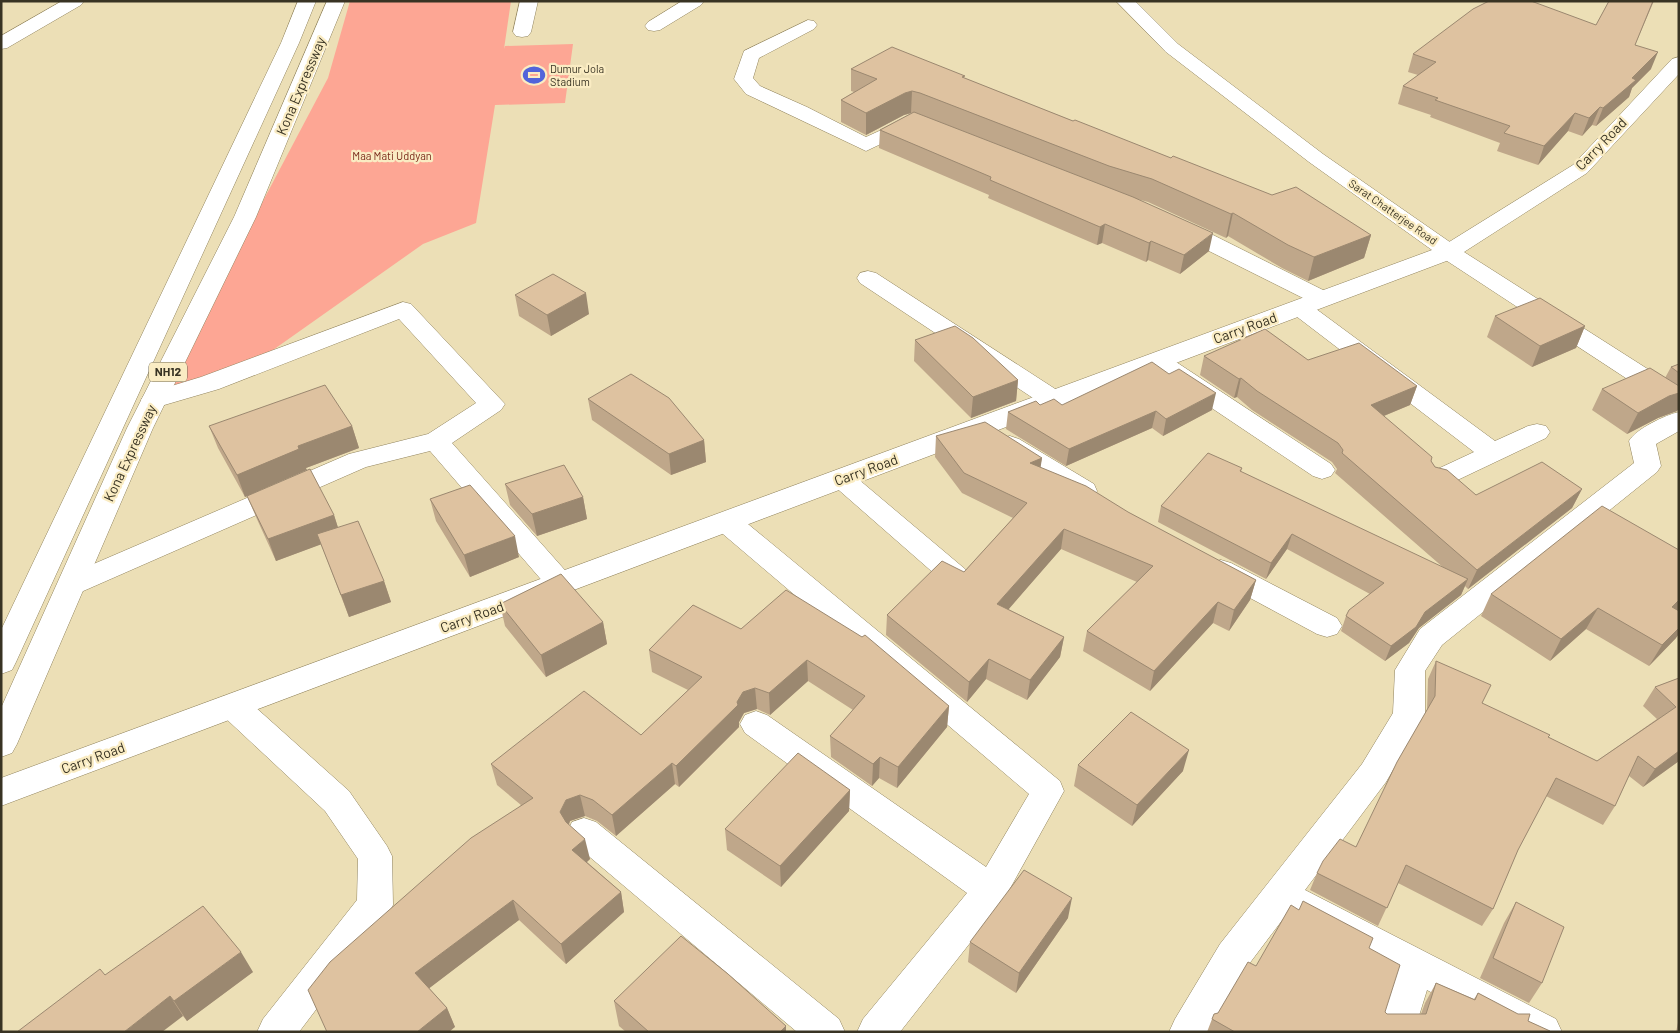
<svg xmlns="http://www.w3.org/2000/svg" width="1680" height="1033" viewBox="0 0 1680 1033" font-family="Barlow,sans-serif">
<rect width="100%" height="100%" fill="#ecdfb6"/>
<!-- green -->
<path fill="#fda694" d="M350 1H511L504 49 505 46 573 44 565 103 495 105 476 223 423 244 256 362 161 394 328 78Z"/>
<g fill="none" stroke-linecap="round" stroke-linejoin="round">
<!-- minor casing -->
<g stroke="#91845e" stroke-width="1">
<path id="minor" d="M62 1H84L81 5 7 48 1 49V36Z
M520 1H538L531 32 528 36 522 37 516 36 513 32Z
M682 1H704L701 5 660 30 654 31 648 30 645 26 648 22Z
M808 20 814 21 817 25 814 29 759 58 753 78 760 86 807 107 866 137 912 116 919 118 922 122 919 126 866 151 746 94 734 79 744 51Z
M1679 57V74L1587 173 1464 252 1679 389V409L1670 407 1441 257 1438 252 1441 247 1573 165 1672 59Z
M1177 219 1203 230 1331 294 1335 299 1331 304 1323 306 1315 304 1169 231 1166 226 1169 221Z
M868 271 876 273 1063 394 1067 400 1063 406 1054 408 1045 406 860 283 857 278 860 273Z
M1300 301 1308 303 1495 441 1528 426 1537 424 1546 426 1550 432 1546 438 1447 485 1438 488 1429 485 1425 479 1429 473 1474 452 1292 313 1288 308 1292 303Z
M403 302 411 304 505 404 501 410 452 443 571 577 575 584 571 591 561 594 551 591 430 451 366 467 81 592 71 596 61 592 57 585 61 578 349 454 428 434 476 403 399 319 219 389 154 408 145 406 141 400 145 394 201 377Z
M1158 353 1167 356 1331 464 1335 470 1331 476 1322 479 1313 476 1149 366 1146 361 1149 356Z
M1679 412V431L1656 444 1661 466 1657 472 1442 645 1425 671V714L1420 723 1386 782 1305 890 1556 1019 1562 1032H1506L1427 990 1414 1032H1376L1396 973 1286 915 1246 968 1209 1032H1169L1175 1019 1220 944 1362 764 1393 713 1395 670 1420 629 1634 463 1629 441C1636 429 1665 415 1679 412Z
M1010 436 1019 439 1094 484 1097 491 1094 498 1084 500 1074 498 1001 451 997 445 1001 439Z
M842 470 851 473 965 569 969 576 965 583 955 586 945 583 833 485 829 479 833 473Z
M727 512 737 515 1060 781 1064 791 1003 901 900 1032H857L863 1019 967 893 745 733 740 724 745 715 756 711 767 715 986 867 1029 794 717 529 713 522 717 515Z
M1221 560 1231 563 1337 618 1342 626 1337 634 1327 637 1317 634 1211 577 1207 570 1211 563Z
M233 694 244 697 349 791 387 846 392 856 393 905 387 916 299 1032H257L263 1019 357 900 358 859 325 811 222 715 217 706 222 697Z
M584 818 596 822 839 1019 845 1032H797L572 842 567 832 572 822Z"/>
</g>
<!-- major casing -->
<g stroke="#91845e" stroke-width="1">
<path id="major" d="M1116 1H1135L1178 44 1323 154 1457 247 1460 252 1457 257 1 806V778L1432 250 1309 162 1166 52Z"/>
</g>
<!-- highway casing -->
<g stroke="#91845e" stroke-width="1">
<path id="highway" d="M298 1H316L299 43 16 662 12 670 1 674V630L281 43Z
M327 1H345L256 217 153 428 17 744 12 753 1 757V708L127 428 234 217Z"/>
</g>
<!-- minor -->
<use href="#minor" fill="#fff" fill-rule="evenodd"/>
<!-- major -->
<use href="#major" fill="#fff" fill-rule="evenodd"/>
<!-- highway -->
<use href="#highway" fill="#fff" fill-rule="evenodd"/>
</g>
<!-- wall -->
<path fill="#bfa78a" d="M1609 1H1654L1635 45 1651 69 1632 88 1629 97 1596 126 1592 125 1582 136 1568 131 1538 165 1497 151 1500 143 1430 117 1431 115 1398 104 1403 86 1418 75 1408 72 1413 54 1596 25Z
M851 69 964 78 1073 121 1371 235 1364 258 1308 281 1282 268 1228 236 1226 238 1148 202 1137 199 1209 251 1180 274 1148 260 1146 262 1102 243 1097 245 988 198 989 195 879 148 880 130 912 113 904 115 866 135 841 122V100L854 92 851 91Z
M515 295 589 314 551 336 519 316Z
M1495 316 1585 326 1576 348 1532 367 1487 337Z
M915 340 1018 380 1016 401 971 418 914 361Z
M1204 356 1308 360 1417 386 1410 405 1384 416 1431 461 1435 467 1476 495 1582 489 1572 508 1468 589 1465 586 1461 595 1419 628 1409 643 1385 661 1341 631 1346 616 1370 594 1287 549 1266 579 1158 522 1161 506 1242 468 1241 472 1445 569 1335 473 1337 469 1332 462 1252 410 1237 397 1234 398 1200 375Z
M1679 364V408L1677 411 1658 418 1627 434 1592 410 1602 389 1665 378 1671 367Z
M588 399 704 440 706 462 671 475 592 420Z
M1040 405H1062L1212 410 1163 436 1152 428 1066 466 1006 429 1008 412Z
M209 426H352L359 448 306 468 245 497 218 448Z
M936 436 1042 458 1040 467 1256 580 1250 600 1229 631 1213 623 1150 691 1083 651 1087 631 1137 582 1061 549 1008 609 1064 637 1060 657 1027 700 986 679 967 702 886 635 887 615 964 572 1013 518 962 493 935 457Z
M505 484 583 497 587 519 537 536 510 505Z
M247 496 334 515 338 528 384 581 391 602 349 617 321 544 276 561 256 517Z
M430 499 519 557 470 577 436 521Z
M1491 594 1678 611 1676 638 1649 666 1586 629 1550 661 1481 616Z
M500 604 603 622 607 644 546 677 505 626Z
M741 629 949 706 947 727 897 788 879 778 872 786 831 757 830 736 853 710 808 681 770 715 757 709 744 713 739 722V727L679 787 675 784 616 836 597 821 585 816 570 821 569 825 590 859 587 862 621 892 624 912 566 964 519 920 429 988 447 1008 455 1027 327 1032 521 805 497 785 491 764 641 735 688 690 652 672 649 650Z
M1436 661 1482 703 1548 737 1597 761 1657 719 1643 706 1655 687 1679 678V761L1643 787 1629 776 1615 806 1603 825 1546 796 1518 850 1493 909 1482 926 1398 883 1378 926 1310 890 1317 873 1356 847 1427 711 1428 679Z
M1078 765 1183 771 1132 826 1074 786Z
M850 790 849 811 781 887 727 850 725 829Z
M1516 902 1542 983 1529 1003 1480 978 1504 923Z
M1068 918 1016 993 968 962 970 942Z
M1369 948 1385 1012 1387 1014H1421L1425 1003 1436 983 1474 999 1478 993 1528 1021 1549 1032H1207L1212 1019 1218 1013 1256 966Z
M253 972 187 1021 183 1016 105 975Z
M614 1001 786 1032H626L619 1026Z
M1679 1018V1032H1676Z"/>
<!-- shaded-wall -->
<path fill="#9b8870" d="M1658 52 1651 69 1632 88 1629 97 1596 126 1603 108Z
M912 91 911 113 904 115 866 135V113L905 93Z
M1600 107 1592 125 1582 136 1589 118Z
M1575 113 1568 131 1538 165 1544 146Z
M1233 213 1228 236 1226 238 1231 214Z
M1105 224 1102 243 1097 245 1100 227Z
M1213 233 1209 251 1180 274 1184 255Z
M1371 235 1364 258 1308 281 1314 257Z
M1151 241 1148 260 1146 262 1149 243Z
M586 293 589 314 551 336 547 315Z
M1585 326 1576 348 1532 367 1540 346Z
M1241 378 1237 397 1234 398 1239 379Z
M1018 380 1016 401 971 418 973 397Z
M1417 386 1410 405 1364 424 1371 405Z
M1216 393 1212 410 1163 436 1166 419Z
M1679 393V408L1677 411 1658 418 1627 434 1638 413 1669 396Z
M1156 411 1152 428 1066 466 1069 449Z
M352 426 359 448 306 468 307 470 245 497 237 475 298 446Z
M704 440 706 462 671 475 669 454Z
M1042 458 1039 478 1030 463Z
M1582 489 1572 508 1468 589 1477 570Z
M583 497 587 519 537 536 532 514Z
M334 515 341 537 276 561 268 539Z
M1064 529 1061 549 995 625 997 604Z
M1292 534 1287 549 1266 579 1271 563Z
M515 536 519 557 470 577 464 555Z
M1468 579 1461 595 1419 628 1409 643 1385 661 1391 646 1425 612Z
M1256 580 1250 600 1229 631 1234 610Z
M384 581 391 602 349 617 341 595Z
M1679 600V610L1659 628 1672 607Z
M1218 602 1213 623 1150 691 1154 671Z
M1598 608 1586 629 1550 661 1561 639Z
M603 622 607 644 546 677 541 655Z
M1679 628V634L1676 638 1649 666 1662 645Z
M1064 637 1060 657 1027 700 1030 680Z
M989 659 986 679 967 702 969 682Z
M807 660 808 681 770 715 769 693Z
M755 688 757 709 744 713 739 722V727L679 787 676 766 737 702 743 692Z
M949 706 947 727 897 788 898 767Z
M1189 750 1183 771 1132 826 1137 805Z
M1679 751V761L1643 787 1655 769Z
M880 757 879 778 872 786 873 764Z
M672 763 675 784 616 836 612 815Z
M850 790 849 811 781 887 780 866Z
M580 795 585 816 570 821 565 833 560 812 566 800Z
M585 839 590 859 577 871 572 850Z
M621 892 624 912 566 964 561 944Z
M1072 898 1068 918 1016 993 1019 973Z
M513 900 519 920 423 993 415 973Z
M241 952 253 972 187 1021 174 1001Z
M170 996 183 1016 162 1032H124Z
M447 1008 455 1027 449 1032H417Z
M786 1026V1032H780Z"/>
<!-- building -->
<path fill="#dec2a0" stroke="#9b8870" d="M1489 1H1531L1596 25 1609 1H1653L1635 45 1658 52 1632 78 1636 80 1603 108 1600 107 1589 118 1575 113 1544 146 1504 133 1510 126 1435 100 1438 98 1403 86 1436 62 1413 54 1473 9Z
M892 47 965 76 962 77 1073 121 1075 120 1171 158 1173 156 1272 195 1296 187 1371 235 1314 257 1288 245 1233 213 1231 214 1152 179 1109 166 920 93 912 91 905 93 866 113 841 100 877 79 851 69Z
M914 112 1133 197 1213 233 1184 255 1151 241 1149 243 1105 224 1100 227 990 180 991 177 880 130Z
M553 274 586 293 547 315 515 295Z
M1540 298 1585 326 1540 346 1495 316Z
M955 326 973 338 1018 380 973 397 915 340Z
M1265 329 1308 360 1359 343 1417 386 1371 405 1432 457 1431 461 1435 467 1447 470 1476 495 1542 462 1582 489 1477 570 1342 453 1343 450 1338 443 1257 391 1241 378 1239 379 1204 356Z
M1152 362 1169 374 1179 369 1216 393 1166 419 1156 411 1069 449 1008 412 1036 401 1040 405 1054 399 1062 405Z
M1679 364V373L1671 367Z
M1650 368 1679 386V393L1669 396 1638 413 1602 389Z
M631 374 669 398 704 440 669 454 588 399Z
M325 385 352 426 298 446 299 449 237 475 209 426Z
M985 422 1042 458 1030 463 1086 486 1128 512 1256 580 1234 610 1218 602 1154 671 1087 631 1153 566 1064 529 997 604 1064 637 1030 680 989 659 969 682 887 615 942 561 964 572 1027 503 964 473 936 436Z
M1208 453 1242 468 1240 471 1468 579 1425 612 1416 627 1391 646 1346 616 1349 610 1384 583 1292 534 1271 563 1161 506Z
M564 465 583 497 532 514 505 484Z
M310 469 334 515 268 539 247 496Z
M470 485 515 536 464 555 430 499Z
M1602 506 1679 550V600L1672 607 1679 611V628L1662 645 1598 608 1561 639 1491 594Z
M358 521 384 581 341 595 317 534Z
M561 574 603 622 541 655 500 604Z
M786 590 862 637 865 635 949 706 898 767 880 757 873 764 830 736 865 696 807 660 769 693 755 688 743 692 737 702 738 705 676 766 672 763 612 815 593 800 580 795 566 800 560 812 566 822 585 839 572 850 621 892 561 944 513 900 415 973 447 1008 417 1032H327L308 990 330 962 471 838 533 798 491 764 584 691 641 735 702 677 649 650 693 605 741 629Z
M1436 661 1491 685 1482 703 1550 735 1548 737 1597 761 1676 707 1655 687 1679 678V751L1655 769 1638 756 1615 806 1556 778 1518 850 1493 909 1406 865 1387 908 1317 873 1323 861 1340 839 1356 847 1397 762 1435 696Z
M1131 712 1189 750 1137 805 1078 765Z
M798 753 850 790 780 866 725 829Z
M1024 870 1072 898 1019 973 970 942Z
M1303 901 1373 938 1369 948 1400 965 1385 1012 1387 1014H1426L1436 983 1475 1000 1478 993 1518 1014H1530L1528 1021 1550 1031 1549 1032H1235L1212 1019 1214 1014 1218 1013 1248 962 1256 966 1291 905 1299 910Z
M1516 902 1564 927 1542 983 1493 958Z
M203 906 241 952 174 1001 170 996 124 1032H17L100 969 105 975Z
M681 936 728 974 786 1026 780 1032H649L614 1001Z"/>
<!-- icons -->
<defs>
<g id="stadium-bare" transform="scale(1.725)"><path d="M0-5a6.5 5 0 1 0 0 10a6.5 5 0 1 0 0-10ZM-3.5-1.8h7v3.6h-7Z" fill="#5264da" stroke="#faecc3" stroke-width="2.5" paint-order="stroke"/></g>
</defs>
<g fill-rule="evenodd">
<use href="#stadium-bare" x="534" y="75"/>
</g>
<g text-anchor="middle" stroke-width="4.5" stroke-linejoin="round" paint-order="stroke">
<!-- far-poi labels -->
<g font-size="11" fill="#383323" stroke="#faecc3" text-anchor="start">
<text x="550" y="73">Dumur Jola<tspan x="550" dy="13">Stadium</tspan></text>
</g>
<!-- far-park labels -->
<g font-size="11" fill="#782819" stroke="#faecc3">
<text x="392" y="160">Maa Mati Uddyan</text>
</g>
<!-- far-street labels -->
<g font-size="11" fill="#383323" stroke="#faecc3">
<text transform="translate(1393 212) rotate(35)" y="4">Sarat Chatterjee Road</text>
</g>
<!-- shield labels -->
<rect fill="#faecc3" stroke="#726a53" stroke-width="1" x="149" y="362.5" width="38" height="19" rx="4"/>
<g font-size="12" font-weight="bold" fill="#383323">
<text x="168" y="376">NH12</text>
</g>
<!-- street labels -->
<g font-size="14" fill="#383323" stroke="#faecc3">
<text transform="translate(301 86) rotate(-67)" y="5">Kona Expressway</text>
<text transform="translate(1601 144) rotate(-46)" y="5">Carry Road</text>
<text transform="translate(1245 328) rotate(-20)" y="5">Carry Road</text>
<text transform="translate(130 453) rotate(-65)" y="5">Kona Expressway</text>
<text transform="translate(866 470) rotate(-20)" y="5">Carry Road</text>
<text transform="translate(472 617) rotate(-20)" y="5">Carry Road</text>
<text transform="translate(93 758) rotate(-20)" y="5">Carry Road</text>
</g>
</g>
<!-- border -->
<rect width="1680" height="1033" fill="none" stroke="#383323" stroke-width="5"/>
</svg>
